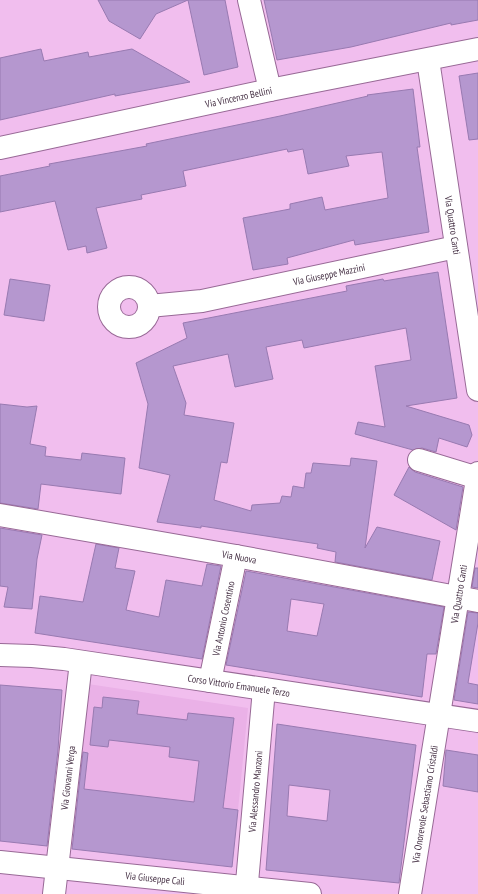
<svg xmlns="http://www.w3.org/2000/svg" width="478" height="894" viewBox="0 0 478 894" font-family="'PT Sans Narrow',sans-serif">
<rect width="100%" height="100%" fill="#f1beee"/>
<!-- built -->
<path fill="#eab1e7" d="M88 684 248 708 238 810 181 804V801L77 788Z"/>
<!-- building -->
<path fill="#b597cf" stroke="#987ab1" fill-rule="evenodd" d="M98 0H225L238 67 204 75 188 0 156 14 140 39 109 21Z
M264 0H478V20L451 25V23L351 47 277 60Z
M41 49 44 61 88 52 89 57 132 49 190 82 115 96V94L0 120V58Z
M478 73V139L469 140 459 76Z
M413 89 420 147H417L429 232 355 245 354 240 287 258 288 264 253 270 243 218 290 209V204L322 197 325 210 388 198 382 152 346 156 349 166 308 174 303 149 288 152 287 149 183 171 186 186 141 195 142 199 96 208 107 248 87 253 86 246 68 250 55 201 0 212V176L50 166 49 164 147 146 146 144 280 116 368 96 367 95Z
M438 272 457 398 406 406 469 425 472 435 467 447 439 438 436 452 422 448 413 450 355 434 358 422 385 427 375 366 411 360 406 328 304 348 302 340 266 347 273 379 235 387 228 354 173 366 186 403 184 415 234 423 227 463 221 462 214 500 251 511 252 505 280 503 282 496 291 497 293 486 304 488 306 473H311L313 463 350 466 351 458 377 461 365 548 377 527 440 541 432 580 335 562 336 552 317 548 318 544 201 526V528L157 522 170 475 139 468 148 404 136 363 187 338 183 323 347 291 346 286 383 279 384 281Z
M10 279 50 285 44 321 4 315Z
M0 404 27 407 37 406 30 444 46 447 45 456 81 460 82 453 125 458 121 494 41 484 38 509 0 503Z
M409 467 415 472 463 487 456 530 394 495Z
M0 528 42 535 37 559 32 609 4 607 8 587 0 586Z
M96 544 119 548 115 568 135 571 126 610 159 617 166 580 202 586 207 564 221 566 202 659 35 633 40 596 83 602Z
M475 568H478V588L472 587Z
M246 571 444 607 436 654H427L422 697 226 665ZM291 599 324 604 317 636 287 631Z
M468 612 478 613V623L468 683 478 685V704L454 700Z
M0 685 62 690 58 750 47 846 0 841Z
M103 697 139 701 137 714 187 720 188 713 234 718 223 808 238 810 232 867 72 849 83 752 88 753 84 789 194 802 199 761 169 757 170 747 109 740 108 747 90 745 94 707 102 708Z
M277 724 416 745 399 883 266 870ZM289 785 330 790 327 821 287 816Z
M446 750 478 755V792L443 786Z"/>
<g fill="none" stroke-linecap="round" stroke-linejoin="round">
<!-- minor casing -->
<g stroke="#986996" stroke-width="24">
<g id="minor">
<path d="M249 0 270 90"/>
<path id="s1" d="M428 60 478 390"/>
<path id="s2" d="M0 148 270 90 478 49"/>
<circle cx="129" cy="307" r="20"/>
<path id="s3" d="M149 306 202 301 456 247"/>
<path d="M419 460 478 478"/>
<path id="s4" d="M0 515 236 556 478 601"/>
<path id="s5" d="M0 655 32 656 64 659 478 721"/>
<path id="s6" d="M210 681 236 556"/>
<path id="s7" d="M0 862 310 894"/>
<path id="s8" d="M54 894 81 662"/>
<path id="s9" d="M246 894 264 689"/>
<path id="s10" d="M410 894 478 473"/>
</g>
</g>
<!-- minor -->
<use href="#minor" stroke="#fff" stroke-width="22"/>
</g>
<g text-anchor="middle" stroke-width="4" stroke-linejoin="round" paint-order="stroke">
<!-- street labels -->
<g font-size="10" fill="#463145" stroke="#ffcbfb">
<text dy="4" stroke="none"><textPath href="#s2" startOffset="244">Via Vincenzo Bellini</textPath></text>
<text dy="4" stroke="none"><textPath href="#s1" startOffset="167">Via Quattro Canti</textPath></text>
<text dy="4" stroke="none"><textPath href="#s3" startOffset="183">Via Giuseppe Mazzini</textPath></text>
<text dy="4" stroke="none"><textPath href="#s4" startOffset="243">Via Nuova</textPath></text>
<text dy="4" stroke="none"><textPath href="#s10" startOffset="304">Via Quattro Canti</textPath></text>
<text dy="4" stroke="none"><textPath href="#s6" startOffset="64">Via Antonio Cosentino</textPath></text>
<text dy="4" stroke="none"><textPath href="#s5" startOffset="241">Corso Vittorio Emanuele Terzo</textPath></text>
<text dy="4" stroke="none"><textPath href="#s8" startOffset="117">Via Giovanni Verga</textPath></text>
<text dy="4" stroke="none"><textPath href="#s9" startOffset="103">Via Alessandro Manzoni</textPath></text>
<text dy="4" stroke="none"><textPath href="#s10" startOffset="91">Via Onorevole Sebastiano Cristaldi</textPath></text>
<text dy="4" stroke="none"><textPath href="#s7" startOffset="156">Via Giuseppe Calì</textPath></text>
</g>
</g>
</svg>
